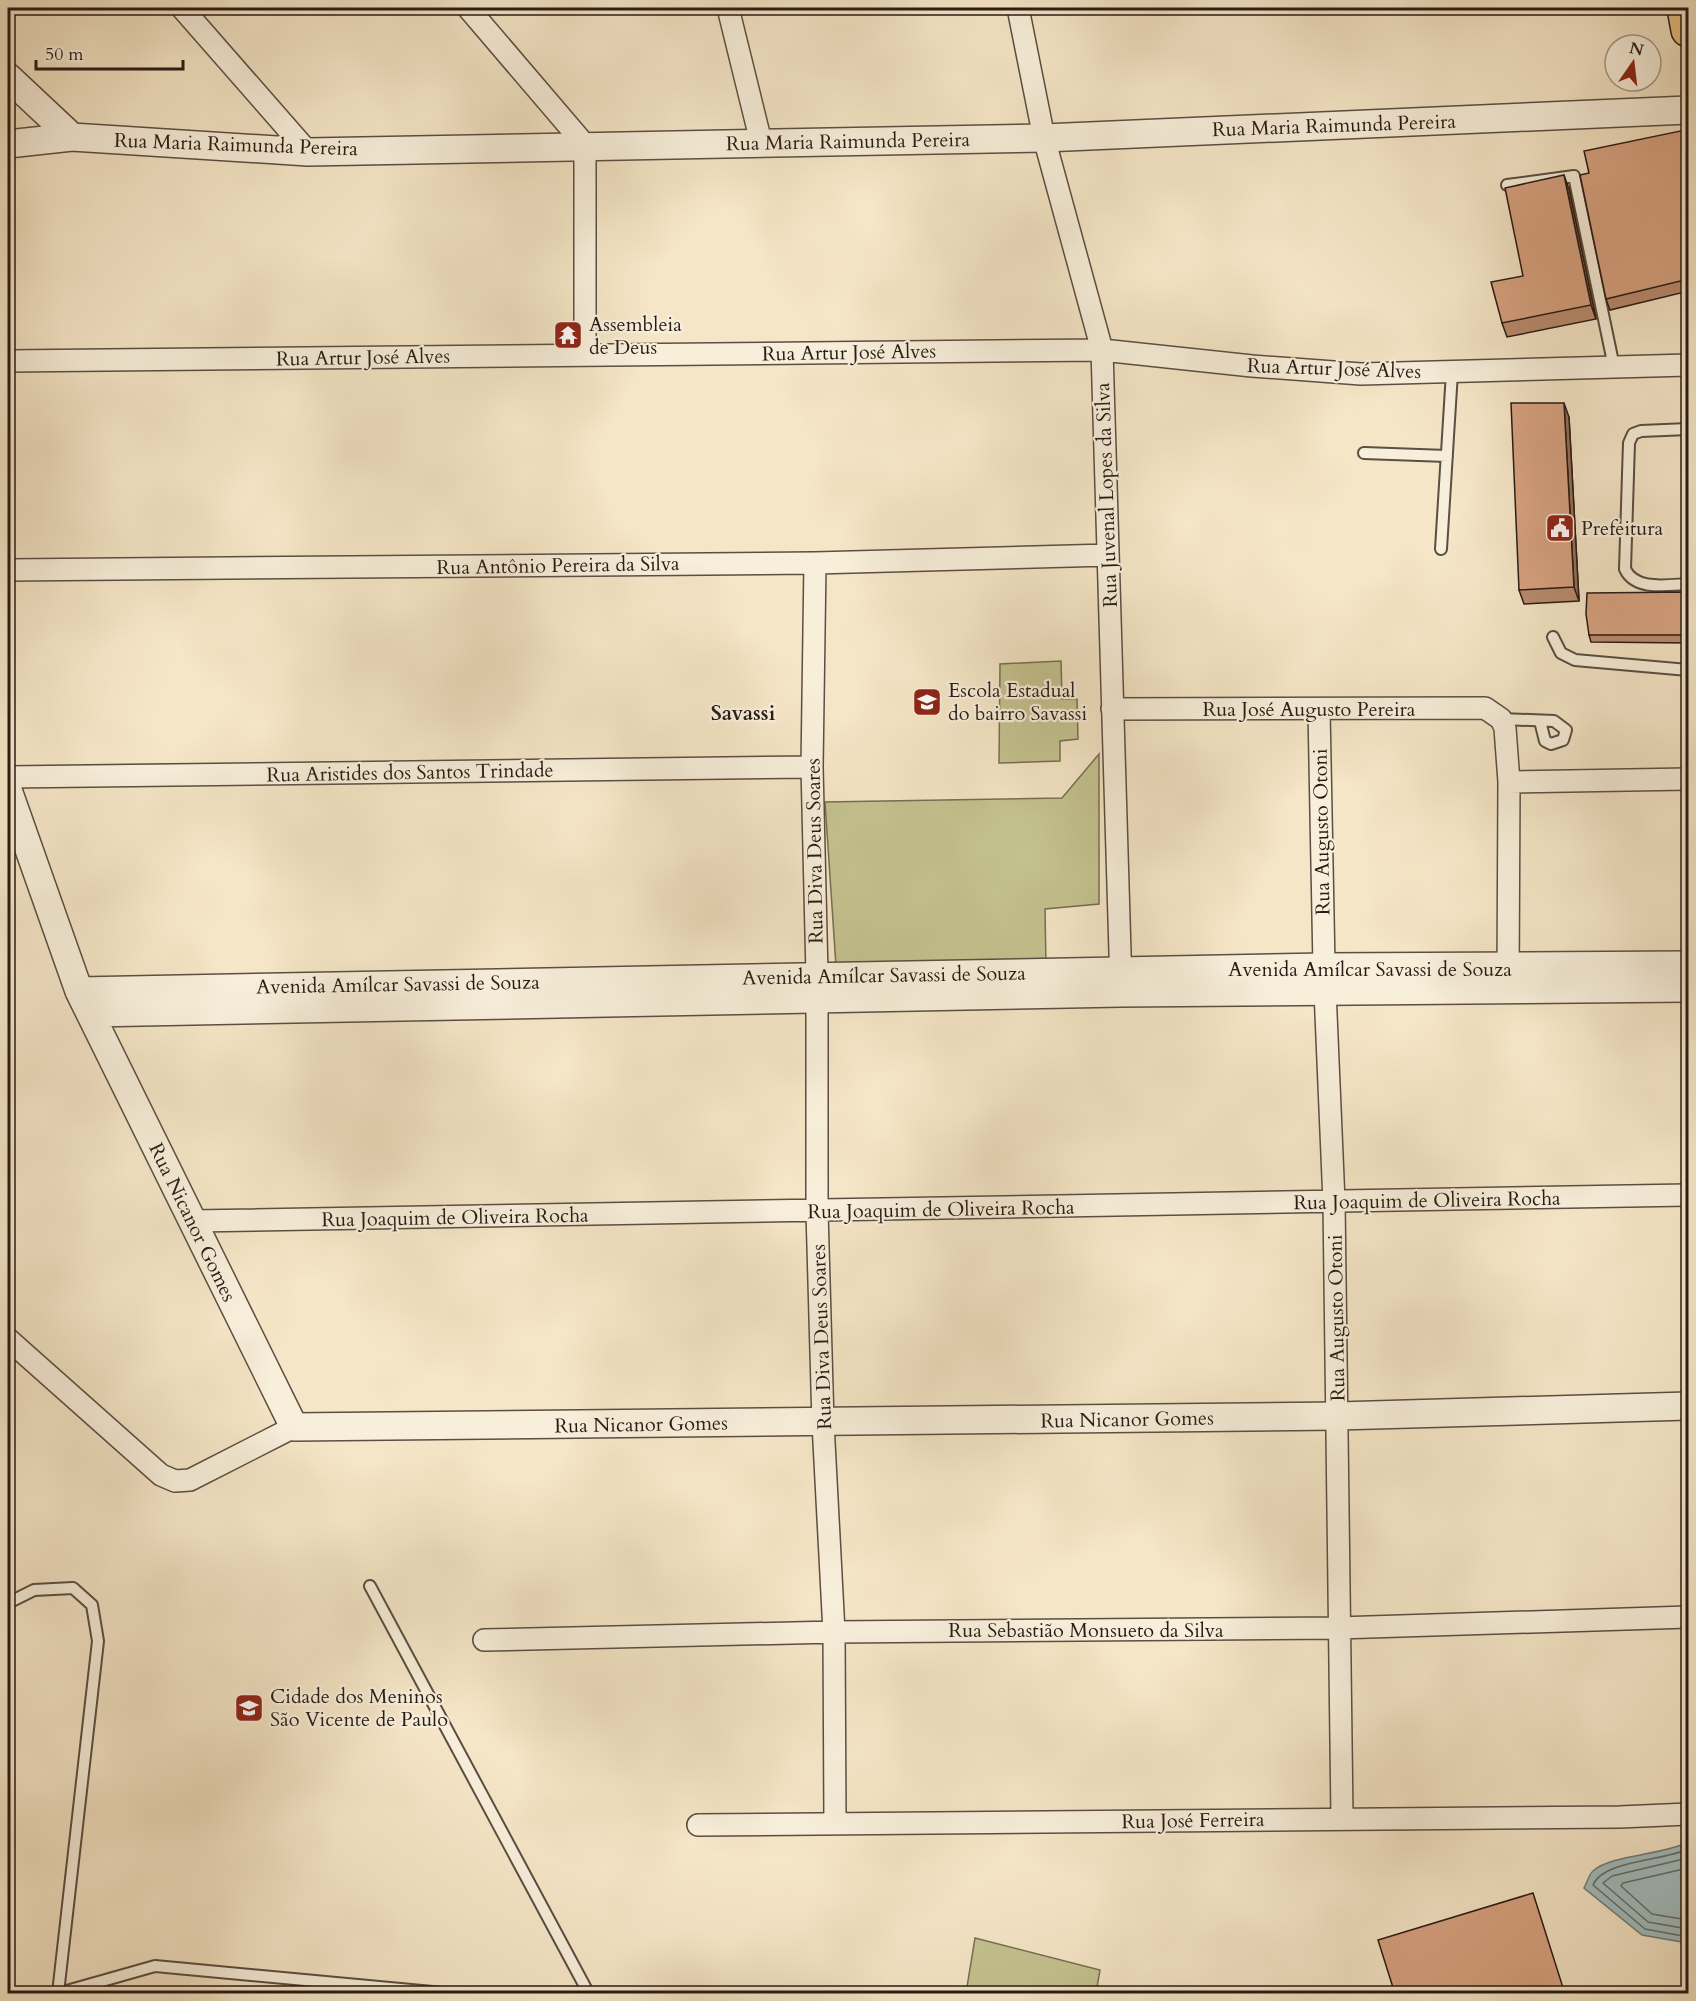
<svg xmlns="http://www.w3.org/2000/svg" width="1696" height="2001" viewBox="0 0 1696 2001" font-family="Cardo,serif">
<rect width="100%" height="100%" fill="#f5e6c7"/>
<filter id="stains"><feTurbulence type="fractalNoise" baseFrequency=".00333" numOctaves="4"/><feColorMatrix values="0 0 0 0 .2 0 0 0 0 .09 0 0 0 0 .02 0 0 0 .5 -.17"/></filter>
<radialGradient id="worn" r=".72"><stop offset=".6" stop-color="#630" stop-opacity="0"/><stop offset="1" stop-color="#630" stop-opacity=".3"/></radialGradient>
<!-- green -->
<path fill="#c4c390" stroke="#766f53" stroke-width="1.5" d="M1061 661 1062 699H1077L1078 739 1060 741V761L999 763 1000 664Z
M1099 754V904L1045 909 1046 966H836L825 802 1062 798Z
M975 1938 1100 1970 1096 1993H966Z"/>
<!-- water -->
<path fill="#a1bdbf" stroke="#717c7b" stroke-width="1.5" d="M1688 1842V1943L1642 1935 1584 1888C1587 1883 1589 1874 1593 1871 1610 1855 1664 1855 1688 1842Z"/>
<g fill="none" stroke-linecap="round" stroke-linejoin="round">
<!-- shore -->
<path stroke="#646c6a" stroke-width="1.5" d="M1688 1849C1664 1861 1603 1860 1593 1885L1645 1929 1688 1937
M1688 1858 1612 1876 1603 1883 1648 1922 1688 1929
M1688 1868 1623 1883 1621 1886 1652 1914 1688 1920"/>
<!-- service casing -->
<g stroke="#5b4e42" stroke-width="14">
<path id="service" d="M1507 185 1574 176 1614 367
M1688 429 1641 431 1633 434 1629 443 1625 569C1635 591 1667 585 1688 584
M1364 453 1447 456
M1441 549 1452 372
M1553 637 1561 653 1575 660 1688 670
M1501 719 1554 721 1566 730 1563 740 1551 744 1545 741 1540 721
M370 1586 589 1994
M8 1603 34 1590 73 1588 92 1605 98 1641 58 1993
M56 1994 155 1966 454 1994"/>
</g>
<!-- minor casing -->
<g stroke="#5b4e42" stroke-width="24">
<path id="minor" d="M182 8 308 152
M468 8 585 145V354
M728 8 761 142
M1018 8 1044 138 1102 350 1121 986
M8 361 1102 350 1252 366 1361 374 1688 365
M815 563 812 767 817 975V1211L823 1423 834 1632 835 1823
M8 570 815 563 1108 555
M1112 709 1485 708 1501 719 1505 728 1509 782 1508 982
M1319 710 1324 967 1334 1202 1342 1818
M8 777 812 767
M1509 782 1688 779
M193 1221 1688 1195
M8 1339 161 1475 175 1481 190 1480 294 1427
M484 1640 834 1632 1338 1628 1688 1617
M698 1825 1620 1817 1688 1814"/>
</g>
<!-- tertiary casing -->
<g stroke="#5b4e42" stroke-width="30">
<path id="tertiary" d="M8 77 72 137
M8 144 72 137 308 152 1044 138 1688 110
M8 790 79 991 294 1427 1338 1416 1688 1406
M79 991 1324 967 1688 965
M92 1013 1121 993 1688 988"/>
</g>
<!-- trunk casing -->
<g stroke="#281b16" stroke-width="36">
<path id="trunk" d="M1684 8 1688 30"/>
</g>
<!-- service -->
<use href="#service" stroke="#f8efdb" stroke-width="10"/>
<!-- minor -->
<use href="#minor" stroke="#f8efdb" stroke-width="21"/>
<!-- tertiary -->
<use href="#tertiary" stroke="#f8efdb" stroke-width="27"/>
<!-- trunk -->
<use href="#trunk" stroke="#eac384" stroke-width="33"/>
</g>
<!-- wall -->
<path fill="#b98b6f" stroke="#281b16" stroke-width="1.5" d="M1557 8H1588L1558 10Z
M1685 130 1689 139V291L1610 310 1606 299 1589 173Z
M1569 189 1596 319 1507 337 1502 323 1523 276Z
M1569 417 1579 601 1524 604 1519 590Z
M1689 592V643L1591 642 1589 635Z"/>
<!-- shaded-wall -->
<path fill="#96715a" stroke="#281b16" stroke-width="1.5" d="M1564 175 1569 189 1596 319 1591 305Z
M1564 403 1569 417 1579 601 1574 587Z"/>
<!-- building -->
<path fill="#d7a281" stroke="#281b16" stroke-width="1.5" d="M1685 130 1689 142V279L1606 299 1580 175 1589 173 1584 151Z
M1564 175 1591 305 1502 323 1491 282 1523 276 1505 188Z
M1511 403H1564L1574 587 1519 590Z
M1689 592V635H1589L1586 614 1587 593Z
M1533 1893 1565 1994H1395L1378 1940Z"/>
<!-- icons -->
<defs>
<g id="temple-square" transform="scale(1.5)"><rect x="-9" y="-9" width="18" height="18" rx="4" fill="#8f2418" stroke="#f8efdb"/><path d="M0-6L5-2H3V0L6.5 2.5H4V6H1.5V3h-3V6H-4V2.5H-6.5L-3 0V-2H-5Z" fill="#fff"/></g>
<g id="civic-square" transform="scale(1.5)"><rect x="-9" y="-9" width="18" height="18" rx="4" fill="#8f2418" stroke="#f8efdb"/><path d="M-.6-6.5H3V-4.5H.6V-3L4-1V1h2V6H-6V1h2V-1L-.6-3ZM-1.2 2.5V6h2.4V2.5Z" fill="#fff"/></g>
<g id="school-square" transform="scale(1.5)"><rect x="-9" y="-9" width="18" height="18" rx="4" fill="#8f2418" stroke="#f8efdb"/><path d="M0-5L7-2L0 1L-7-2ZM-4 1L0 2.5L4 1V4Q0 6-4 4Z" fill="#fff"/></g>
</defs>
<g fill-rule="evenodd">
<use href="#temple-square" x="568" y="335"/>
<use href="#civic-square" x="1560" y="528"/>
<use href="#school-square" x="927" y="702"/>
<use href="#school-square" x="249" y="1708"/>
</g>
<g text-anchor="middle" stroke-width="4.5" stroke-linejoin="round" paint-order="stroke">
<!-- street labels -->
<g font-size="20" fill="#281b16" stroke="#f8efdb">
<text transform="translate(1334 125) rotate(-2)" y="7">Rua Maria Raimunda Pereira</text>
<text transform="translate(848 141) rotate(-1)" y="7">Rua Maria Raimunda Pereira</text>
<text transform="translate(236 144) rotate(2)" y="7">Rua Maria Raimunda Pereira</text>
<text transform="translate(849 352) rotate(-1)" y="7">Rua Artur José Alves</text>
<text transform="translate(363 357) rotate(-1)" y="7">Rua Artur José Alves</text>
<text transform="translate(1334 368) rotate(2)" y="7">Rua Artur José Alves</text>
<text transform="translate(1106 495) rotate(-92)" y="7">Rua Juvenal Lopes da Silva</text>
<text transform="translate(558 565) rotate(-1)" y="7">Rua Antônio Pereira da Silva</text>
<text x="1309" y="716">Rua José Augusto Pereira</text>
<text transform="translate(410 772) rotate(-1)" y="7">Rua Aristides dos Santos Trindade</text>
<text transform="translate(1321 832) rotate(-91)" y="7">Rua Augusto Otoni</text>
<text transform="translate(814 851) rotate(-91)" y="7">Rua Diva Deus Soares</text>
<text x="1370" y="976">Avenida Amílcar Savassi de Souza</text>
<text transform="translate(884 975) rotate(-1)" y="7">Avenida Amílcar Savassi de Souza</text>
<text transform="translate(398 984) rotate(-1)" y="7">Avenida Amílcar Savassi de Souza</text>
<text transform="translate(1427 1200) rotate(-1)" y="7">Rua Joaquim de Oliveira Rocha</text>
<text transform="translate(941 1209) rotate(-1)" y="7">Rua Joaquim de Oliveira Rocha</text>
<text transform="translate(455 1217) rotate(-1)" y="7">Rua Joaquim de Oliveira Rocha</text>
<text transform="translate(193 1222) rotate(64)" y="7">Rua Nicanor Gomes</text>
<text transform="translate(1336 1318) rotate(-91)" y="7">Rua Augusto Otoni</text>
<text transform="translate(821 1337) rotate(-92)" y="7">Rua Diva Deus Soares</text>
<text transform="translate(1127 1419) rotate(-1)" y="7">Rua Nicanor Gomes</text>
<text transform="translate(641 1424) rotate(-1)" y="7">Rua Nicanor Gomes</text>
<text x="1086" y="1637">Rua Sebastião Monsueto da Silva</text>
<text transform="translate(1193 1820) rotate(-1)" y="7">Rua José Ferreira</text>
</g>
<!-- poi labels -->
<g font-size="20" fill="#281b16" stroke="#f8efdb" text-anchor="start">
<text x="589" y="331">Assembleia<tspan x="589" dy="23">de Deus</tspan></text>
<text x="1581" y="535">Prefeitura</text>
<text x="948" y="697">Escola Estadual<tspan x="948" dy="23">do bairro Savassi</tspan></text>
<text x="270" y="1703">Cidade dos Meninos<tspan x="270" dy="23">São Vicente de Paulo</tspan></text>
</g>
<!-- neighbourhood labels -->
<g font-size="21" font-weight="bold" fill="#281b16" stroke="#f8efdb">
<text x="743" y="720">Savassi</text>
</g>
</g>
<!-- margin -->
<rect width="1696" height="2001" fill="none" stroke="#f5e6c7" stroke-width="30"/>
<rect x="9" y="9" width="1678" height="1983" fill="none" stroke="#281b16" stroke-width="3"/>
<rect x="15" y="15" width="1666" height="1971" fill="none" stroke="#281b16" stroke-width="1.5"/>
<!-- north arrow -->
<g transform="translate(1633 63) rotate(14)"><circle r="28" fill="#f8efdb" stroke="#a59a8c" stroke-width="1.5"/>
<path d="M0-4.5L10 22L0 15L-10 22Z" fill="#8f2418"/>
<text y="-9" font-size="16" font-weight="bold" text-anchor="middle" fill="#281b16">N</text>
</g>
<!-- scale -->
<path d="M36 60v9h147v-9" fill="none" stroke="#281b16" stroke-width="3"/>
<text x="45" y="60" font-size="18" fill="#281b16" stroke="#f8efdb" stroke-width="4.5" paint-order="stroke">50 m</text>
<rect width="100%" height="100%" filter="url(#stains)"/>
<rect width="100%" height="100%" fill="url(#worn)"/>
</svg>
